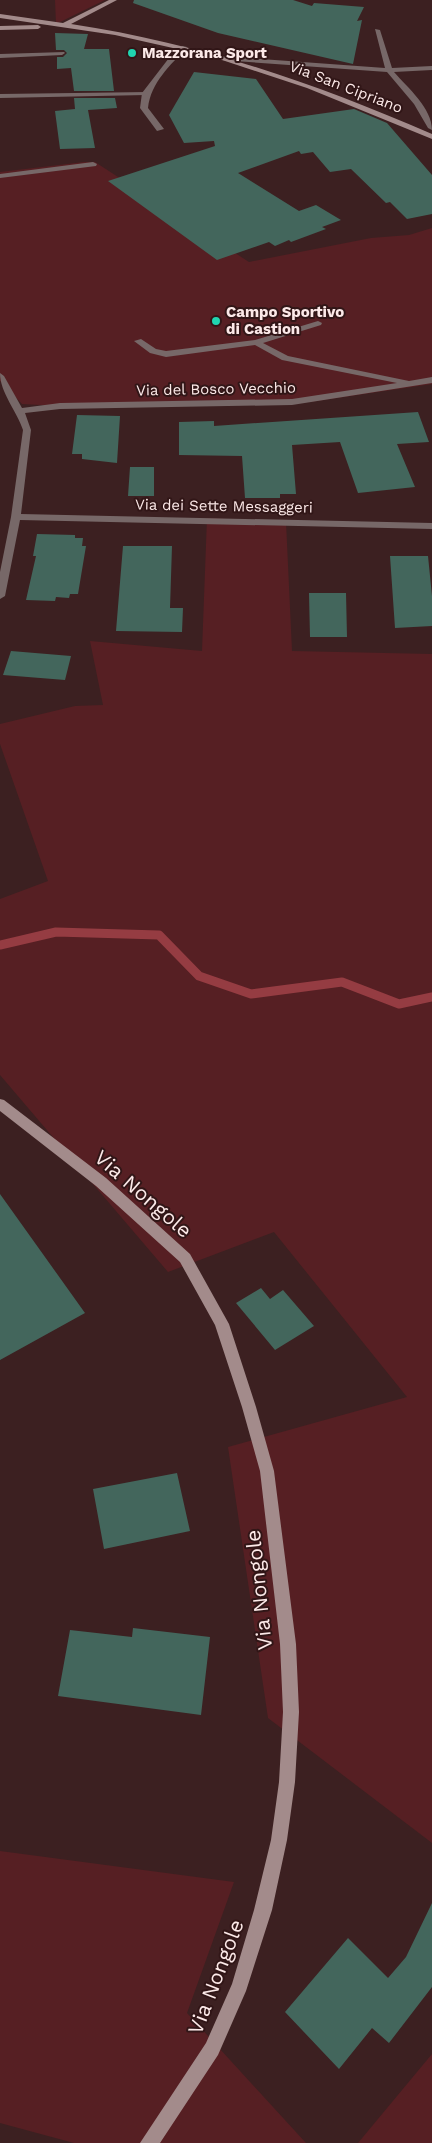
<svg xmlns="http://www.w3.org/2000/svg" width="432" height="2143" viewBox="0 0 432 2143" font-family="'Work Sans',sans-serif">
<rect width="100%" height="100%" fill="#3c2021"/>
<!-- green -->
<path fill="#561f23" d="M55 0H105L56 24Z
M84 162H95L249 262 371 238 409 235 432 228V384L310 402 60 406 22 404 0 381V172Z
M207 518 286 522 292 651 432 654V1843L268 1718 228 1447 407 1397 274 1232 168 1272 0 1075V899L48 881 0 744V724L75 706 103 705 90 641 202 651Z
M0 1851 234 1882 187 2013 306 2143H74L0 2123Z
M432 2054V2143H358Z"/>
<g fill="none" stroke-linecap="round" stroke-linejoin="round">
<!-- stream -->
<path stroke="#953c42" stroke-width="9" d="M0 945 56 932 159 935 199 976 251 994 342 982 399 1004 432 997"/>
</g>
<!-- building -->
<path fill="#43665c" d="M134 0H293L312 6 314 3 364 7 357 21 362 20 353 64 218 33 133 3Z
M55 33 88 34 84 49H109L114 91H74L71 68 57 69V57H63L67 53 64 50H56Z
M194 72 256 79 283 119 354 109 387 123 432 175V214L407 219 390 202 386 203 351 169 330 172 313 152 301 154 299 151 238 173 299 211 316 205 341 220 322 227 326 229 291 242 289 240 275 246 269 242 217 260 108 181 215 146 214 141 184 143 169 115Z
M74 98H115L117 108 88 110 95 148 60 149 55 111 75 109Z
M418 412 429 442 397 444 415 487 358 493 340 442 292 445 296 494H280V498H245L242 456 179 455V422L214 421V426Z
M77 415 120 416 117 463 82 459V454H72Z
M130 467H154V496H128Z
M37 534 75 535V538H83L82 546H86L78 594H70L69 598 56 597 55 601 26 600 36 556H33Z
M123 546H172L170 608H183L182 632 116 631Z
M390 556H428L432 596V626L395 628Z
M309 593H346L347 637H310Z
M11 651 71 656 65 680 3 675Z
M0 1194 85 1313 0 1360Z
M261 1288 270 1299 283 1290 314 1326 275 1350 236 1303Z
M177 1473 190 1531 104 1549 93 1489Z
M133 1628 210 1637 201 1715 58 1696 70 1630 132 1637Z
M432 1903V1987L389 2043 372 2028 339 2069 285 2012 348 1938 388 1978 406 1957Z"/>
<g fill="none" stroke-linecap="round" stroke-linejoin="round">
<!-- lane -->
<path fill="#776868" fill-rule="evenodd" d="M64 52 65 53 62 55 0 58V54Z
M148 92 150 93 146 95 0 98V94Z
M93 162 97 164 96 166 0 178V174Z"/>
<!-- street -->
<path fill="#776868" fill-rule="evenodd" d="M375 29 380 30 392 68 432 66V70L394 72C408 88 432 108 432 130L428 128 414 104 387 72 221 60 218 58 221 56 385 68Z
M182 46 187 47C170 66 151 82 148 108L164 129 157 131 140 108 142 93 169 58Z
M318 321 322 323 321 325 263 343 288 356 409 381 432 377V383L292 405 60 409 25 413 31 430 21 514 432 523V529L20 520 5 596 0 599V572L11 517 23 430C17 411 0 393 0 373L4 376 22 408 60 403 292 399 397 383 282 360 255 345 166 357 150 353 134 341 141 339 156 349 166 351 255 340Z"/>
<!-- secondary -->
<path fill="#a38b8b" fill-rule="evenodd" d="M109 0H117L71 24C202 44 311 82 432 134V139L307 88 213 57 115 35 0 18V14L63 23Z
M0 26 38 25 41 27 38 29 0 30Z
M0 1099 4 1100 106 1178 190 1254 229 1324 256 1407 274 1471 296 1644 299 1712 295 1782 287 1840 272 1910 246 1991 218 2055 160 2143H140L206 2043 232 1984 254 1910 271 1840 279 1782 283 1712 280 1644 260 1471 242 1407 215 1325 180 1262 96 1186 0 1111Z"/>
</g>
<!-- markers -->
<g fill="#20d5b0" stroke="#311617" stroke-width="2">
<circle cx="132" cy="53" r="5"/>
<circle cx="216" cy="321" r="5"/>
</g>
<g text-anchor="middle" stroke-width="4" stroke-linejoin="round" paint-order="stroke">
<!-- far-poi labels -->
<g font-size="15" font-weight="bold" fill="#fce9e8" stroke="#311617" text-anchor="start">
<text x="142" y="58">Mazzorana Sport</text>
<text x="226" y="317">Campo Sportivo<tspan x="226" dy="17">di Castion</tspan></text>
</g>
<!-- far-street labels -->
<g font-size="15" fill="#fce9e8" stroke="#311617">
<text transform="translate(346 87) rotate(21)" y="5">Via San Cipriano</text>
<text transform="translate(216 389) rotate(-1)" y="5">Via del Bosco Vecchio</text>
<text transform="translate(224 506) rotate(1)" y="5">Via dei Sette Messaggeri</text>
</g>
<!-- near-street labels -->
<g font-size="21" fill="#fce9e8" stroke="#311617">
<text transform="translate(143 1194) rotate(41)" y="7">Via Nongole</text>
<text transform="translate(259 1590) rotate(-96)" y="7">Via Nongole</text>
<text transform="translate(216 1977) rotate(-69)" y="7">Via Nongole</text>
</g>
</g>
</svg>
